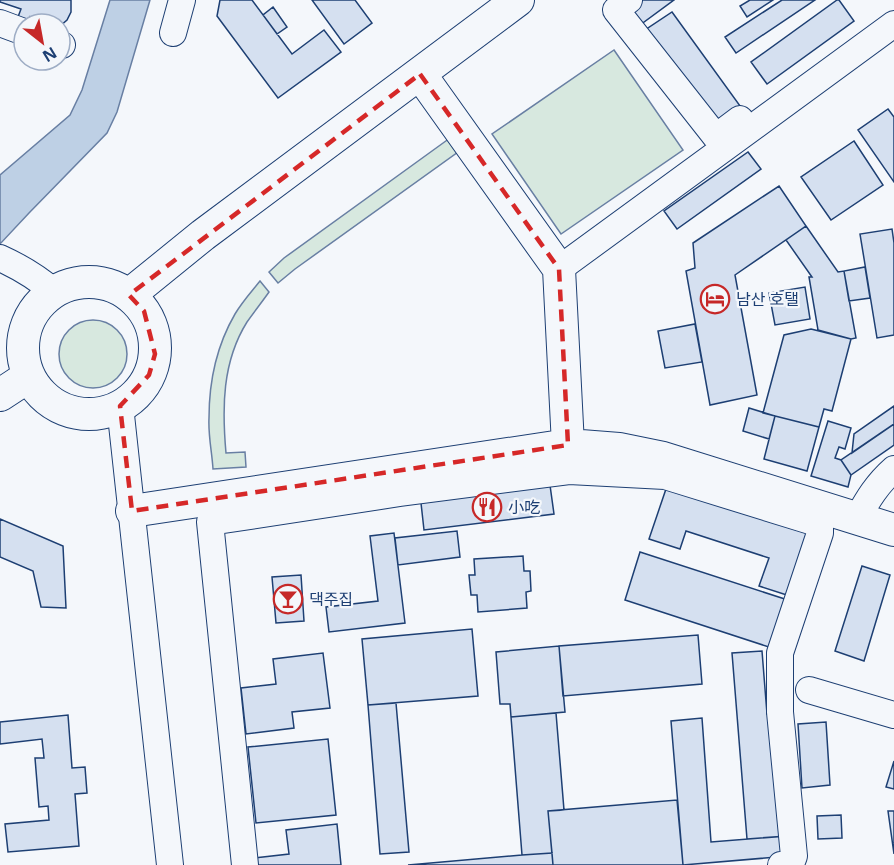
<svg xmlns="http://www.w3.org/2000/svg" width="894" height="865" viewBox="0 0 894 865" font-family="'Noto Sans','Noto Sans KR',sans-serif">
<rect width="100%" height="100%" fill="#f4f7fb"/>
<!-- green -->
<path fill="#d7e8df" stroke="#687fa3" stroke-width="1.5" d="M614 50 683 150 561 234 492 134Z
M450 138 458 152 295 269 278 283 269 272 284 258Z
M260 281 269 292C262 302 254 312 247 322 222 362 222 408 226 453L245 452 246 467 213 469C212 452 208 435 209 418 209 382 217 345 235 314 242 302 252 291 260 281Z
M59 354a34 34 0 1 1 68 0a34 34 0 1 1-68 0Z"/>
<!-- water -->
<path fill="#bed0e5" stroke="#687fa3" stroke-width="1.5" d="M110 0H150L117 112 107 133 29 213 0 244V175L70 115 82 90Z"/>
<!-- building -->
<path fill="#d5e0f0" stroke="#1d3f73" stroke-width="1.5" d="M0 0H71V12L67 20 60 26V24H36L30 17 29 20 18 17 21 9 0 2Z
M220 0H252L292 54 324 30 341 52 278 98 217 16Z
M312 0H355L372 23 344 44Z
M636 0H674L640 25 626 7Z
M750 0H773L747 17 740 6Z
M782 0H815L736 53 725 37Z
M837 0H839L854 21 767 84 751 62Z
M273 7 287 27 277 34 263 15Z
M672 12 743 110 717 129 645 30Z
M888 109 894 117V182L858 130Z
M854 141 883 185 831 220 801 177Z
M748 152 761 169 677 229 664 211Z
M779 186 806 226 735 275 757 395 710 405 686 271 695 268 693 243Z
M806 226 838 272 844 271 856 338 851 339 818 330 809 277H812L786 240Z
M892 229 894 243V335L877 338 860 234Z
M865 267 870 298 849 301 844 271Z
M805 287 810 319 775 325 769 293Z
M695 324 702 362 665 368 658 331Z
M811 329 851 339 832 411 824 409 819 427 763 413 784 335Z
M894 406V424L852 453 854 434Z
M749 408 775 416 769 439 743 431Z
M775 416 819 427 807 471 764 459Z
M828 421 851 428 845 449 839 447 835 458 841 460 851 475 848 487 811 476Z
M894 424V445L851 475 841 460Z
M549 478 554 514 424 530 420 494Z
M667 486 814 534 793 597 759 586 769 558 686 531 680 549 649 539Z
M0 519 63 546 66 608 41 607 33 571 0 557Z
M457 531 460 557 398 565 395 538Z
M394 533 405 623 329 632 326 607 378 601 370 536Z
M640 552 791 601 775 649 625 600Z
M523 556 524 571H530L531 591 526 592 527 608 478 612 477 595H471L469 575H475L474 559Z
M862 566 890 575 864 661 835 651Z
M301 575 304 621 276 623 272 577Z
M472 629 478 696 368 705 362 639Z
M698 635 702 684 563 696 559 646Z
M559 646 565 712 511 717 510 704H500L496 652Z
M762 651 767 714 777 713 787 836 747 839 732 653Z
M323 653 330 708 292 712 294 728 246 734 241 688 276 684 273 659Z
M396 703 409 852 380 854 368 705Z
M556 713 564 810 548 811 552 853 522 855 511 717Z
M68 715 72 768 85 767 87 793 75 794 79 846 8 852 5 824 49 820 48 806 39 807 35 758H44L42 739 0 744V722Z
M702 718 711 842 787 836 789 856 683 865 671 721Z
M826 722 830 785 802 788 798 724Z
M328 739 336 815 256 823 248 747Z
M894 761V789L886 787Z
M677 800 683 865H553L548 811Z
M888 811H894V854Z
M841 815 842 838 818 839 817 816Z
M337 824 341 865H255L254 858 289 854 286 830Z
M552 853 553 865H408L522 855Z"/>
<g fill="none" stroke-linecap="round" stroke-linejoin="round">
<!-- minor casing -->
<g stroke="#1d3f73" stroke-width="28">
<path id="minor" d="M629 0 616 10 716 137 740 119
M0 23 24 32
M173 33 182 0
M60 44 62 45
M0 258C22 268 37 277 54 292
M559 269 894 24
M120 406 170 865
M857 519C868 499 877 484 894 469
M809 690 894 715
M245 865 210 522 400 493 569 471 665 476 820 524V533L780 653V712L794 856 791 864 781 865"/>
</g>
<!-- major casing -->
<g stroke="#1d3f73" stroke-width="34">
<path id="major" d="M420 74 559 269 568 445
M23 348a66 66 0 1 1 132 0a66 66 0 1 1-132 0Z
M129 295 203 235 518 0
M0 395 29 376
M132 511 568 445 619 449 663 458 894 530"/>
</g>
<!-- minor -->
<use href="#minor" stroke="#f4f7fb" stroke-width="26"/>
<!-- major -->
<use href="#major" stroke="#f4f7fb" stroke-width="32"/>
</g>
<!-- marked area -->
<path fill="none" stroke="#d62828" stroke-width="4.5" stroke-dasharray="12 8" stroke-linejoin="round" d="M420 74 559 269 568 445 132 511 120 406 149 375 155 354 144 311 129 295Z"/>
<!-- icons -->
<defs>
<g id="hotel-ring" transform="scale(1.5)"><circle r="9.5" fill="#f4f7fb" stroke="#c62828" stroke-width="1.5"/><path d="M-6-4.5h1.5V1H6V5H4.5V3h-9V5H-6ZM-4 0a1.8 1.8 0 1 1 3.6 0ZM.5 0V-2.5h3Q6-2.5 6 0Z" fill="#c62828"/></g>
<g id="restaurant-ring" transform="scale(1.5)"><circle r="9.5" fill="#f4f7fb" stroke="#c62828" stroke-width="1.5"/><path d="M-5-6h1v4h1v-4h1v4h1v-4h1v5L-1.5 .5V6h-2V.5L-5-1ZM5-6V6H3V1.5H1.5Q1.5-4 5-6Z" fill="#c62828"/></g>
<g id="bar-ring" transform="scale(1.5)"><circle r="9.5" fill="#f4f7fb" stroke="#c62828" stroke-width="1.5"/><path d="M-6-5H6L.8 .8V4.5H3.5V6h-7V4.5H-.8V.8Z" fill="#c62828"/></g>
</defs>
<g fill-rule="evenodd">
<use href="#hotel-ring" x="715" y="299"/>
<use href="#restaurant-ring" x="487" y="507"/>
<use href="#bar-ring" x="288" y="599"/>
</g>
<g text-anchor="middle" stroke-width="4.5" stroke-linejoin="round" paint-order="stroke">
<!-- poi labels -->
<g font-size="16" fill="#1d3f73" stroke="#f4f7fb" text-anchor="start">
<text x="736" y="305">남산 호탤</text>
<text x="508" y="513">小吃</text>
<text x="309" y="605">댁주집</text>
</g>
</g>
<!-- north arrow -->
<g transform="translate(42 42) rotate(149)"><circle r="28" fill="#f4f7fb" stroke="#9eadc5" stroke-width="1.5"/>
<path d="M0-4.5L10 22L0 15L-10 22Z" fill="#c62828"/>
<text y="-9" font-size="16" font-weight="bold" text-anchor="middle" fill="#1d3f73">N</text>
</g>
</svg>
